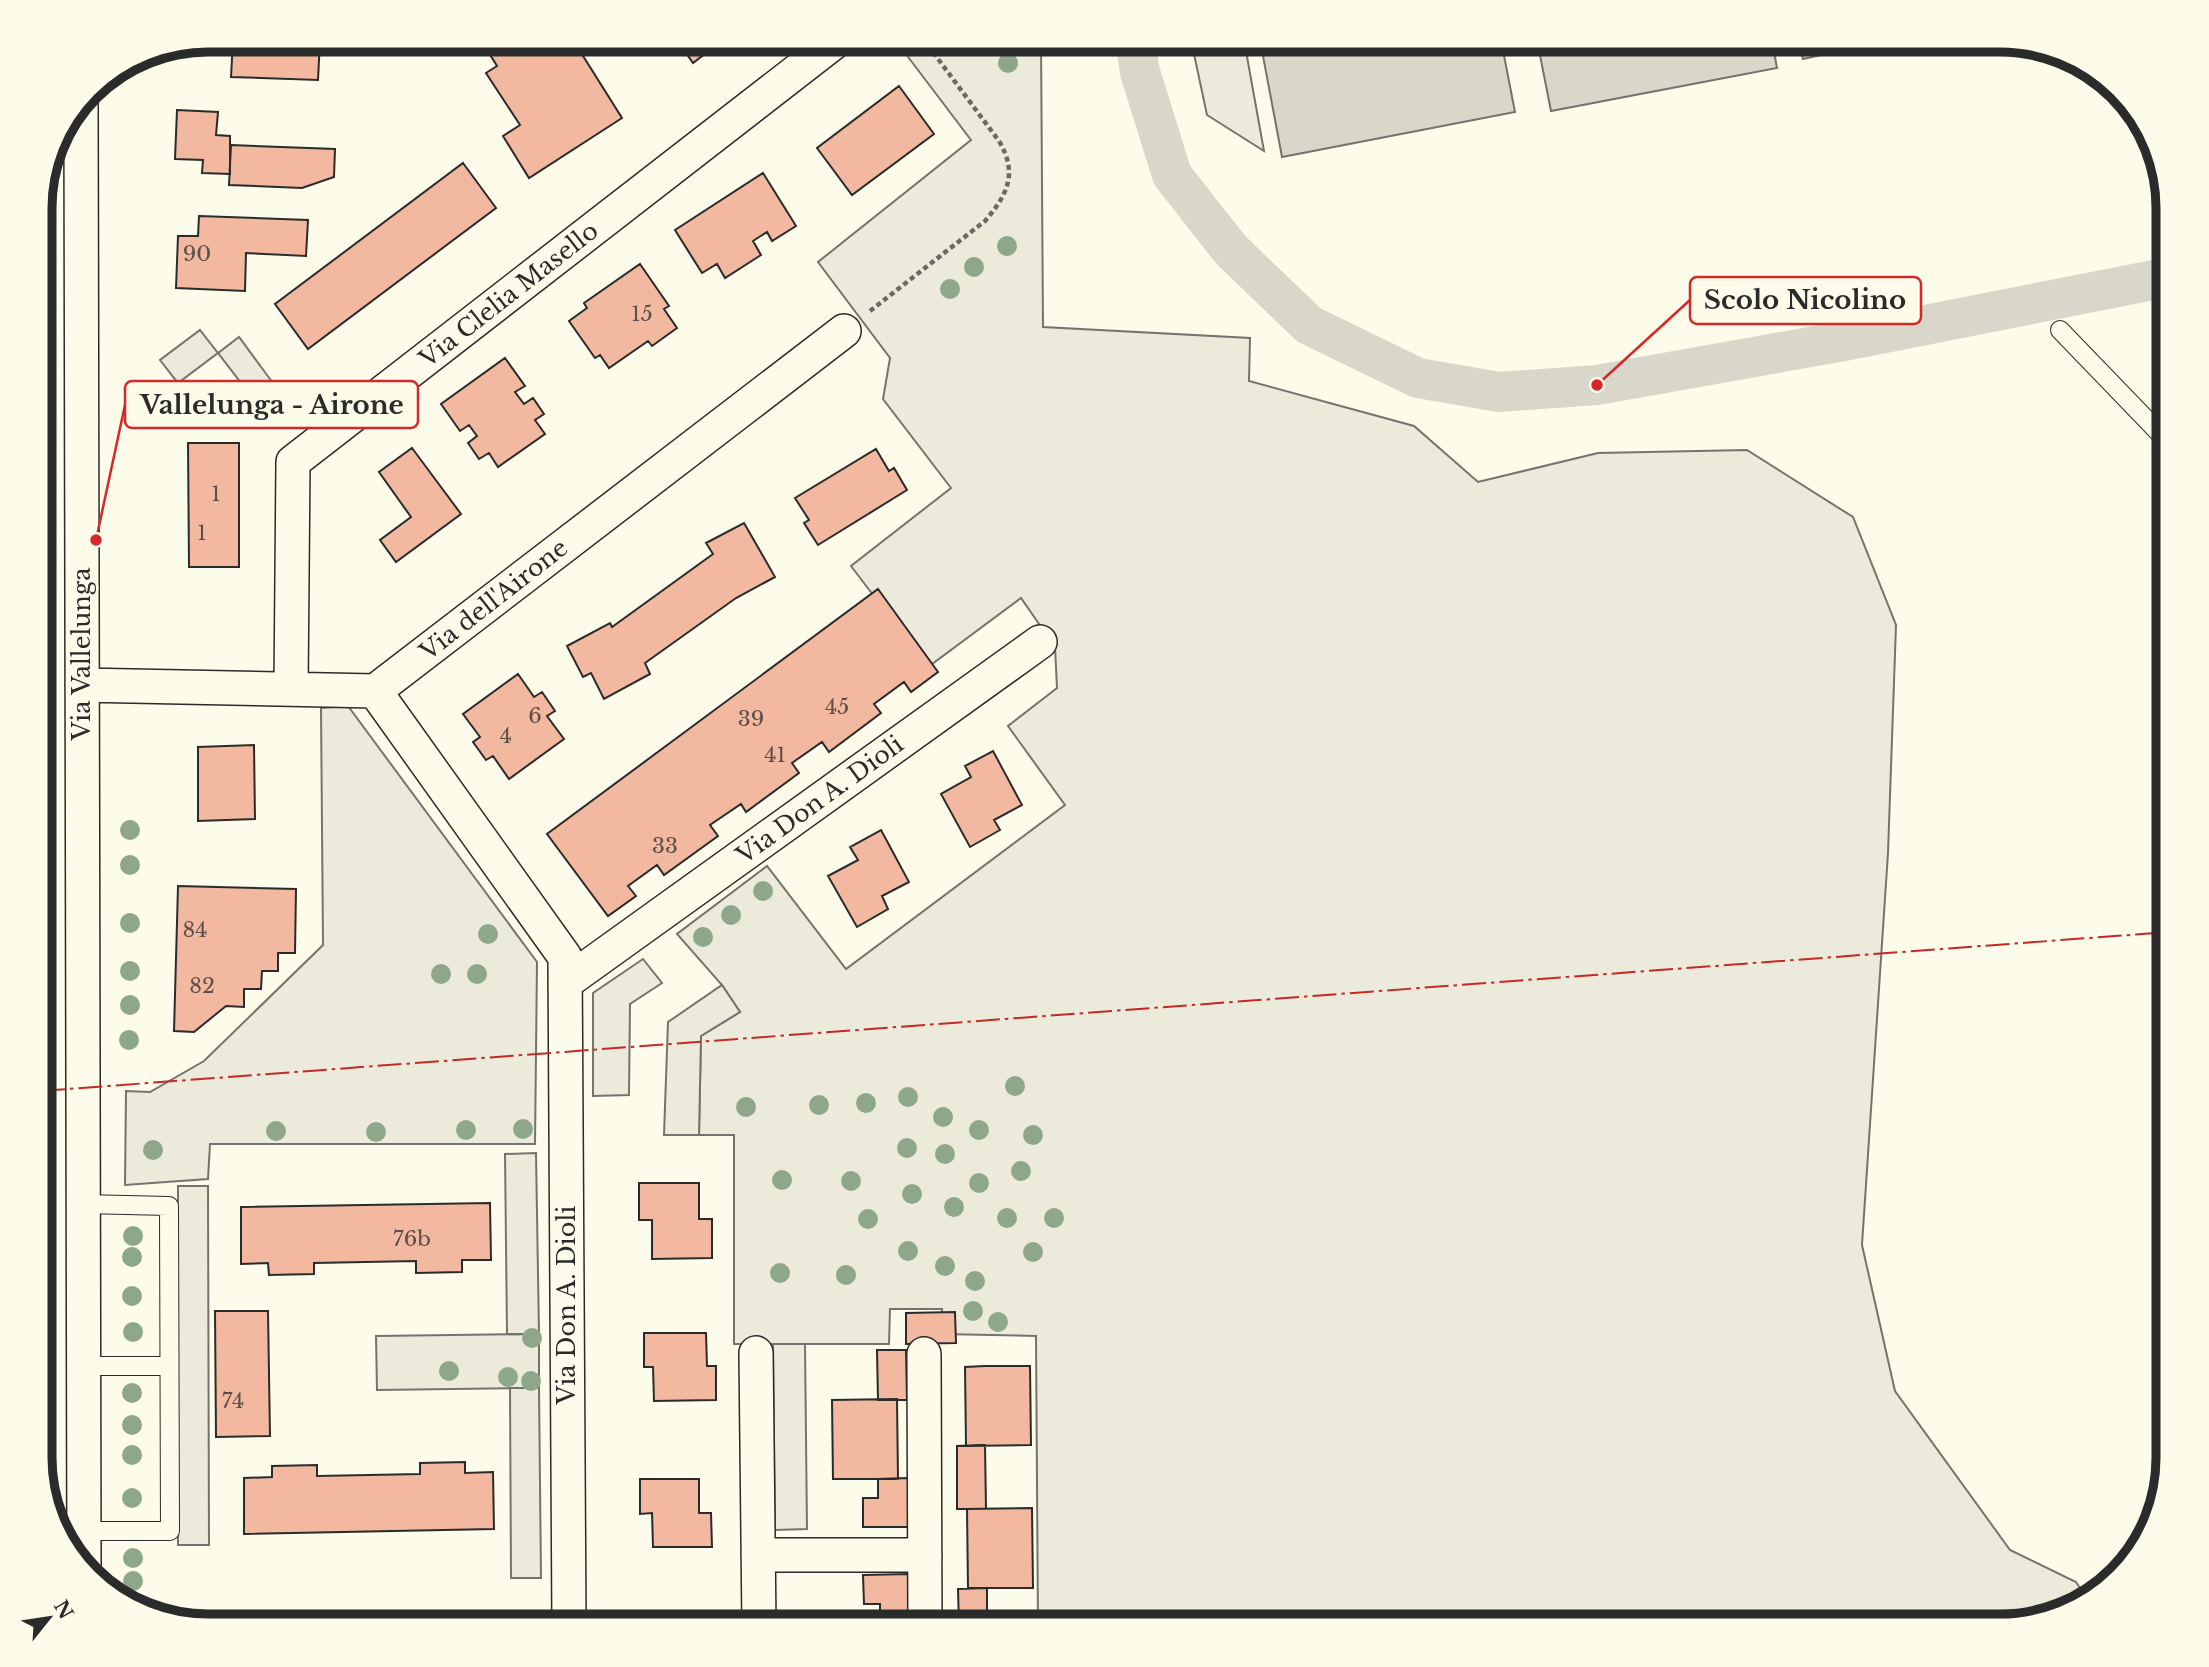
<svg xmlns="http://www.w3.org/2000/svg" width="2209" height="1667" viewBox="0 0 2209 1667" font-family="'Libre Baskerville',serif">
<rect width="100%" height="100%" fill="#fdfbea"/>
<!-- green -->
<path fill="#ecebdb" stroke="#74746e" stroke-width="2" d="M905 40H1041L1043 327 1250 338 1249 381 1414 426 1478 482 1598 453 1747 450 1853 517 1896 625 1888 853 1862 1245 1895 1391 2010 1550 2076 1582 2087 1599 2074 1610 2000 1627H1038L1036 1336 941 1334 942 1309H890L889 1344H734V1135H699L701 1036 740 1012 722 985 677 934 767 866 846 969 1065 805 1008 726 1057 688 1055 647 1021 598 928 667 851 566 951 488 883 399 890 358 818 262 971 140 899 45Z
M1191 40H1244L1264 151 1207 115Z
M348 706 537 962 535 1144H210L208 1179 125 1185 126 1091 150 1092 204 1061 323 945 321 708Z
M539 1334V1388L377 1390 376 1336Z"/>
<!-- parking -->
<path fill="#eceadb" stroke="#74746e" stroke-width="2" d="M200 330 218 353 239 337 284 398 264 413 218 353 178 383 160 360Z
M643 959 662 983 630 1004 629 1095 593 1096V993Z
M722 985 740 1012 701 1036 699 1135H664L668 1022Z
M536 1153 539 1334H507L505 1154Z
M178 1186H208L209 1545H178Z
M773 1344H805L807 1529 775 1530Z
M510 1388H539L541 1578H511Z"/>
<!-- water -->
<path fill="#d8d7c9" stroke="#74746e" stroke-width="2" d="M1260 40H1501L1515 112 1282 157Z
M1537 40H1772L1777 68 1551 111Z
M1799 40H1889L1803 59Z"/>
<g fill="none" stroke-linecap="round" stroke-linejoin="round">
<!-- canal -->
<path stroke="#d8d7c9" stroke-width="40" d="M1135 40 1140 72 1172 175 1231 250 1309 325 1418 378 1499 392 1597 385 1844 341 2169 277"/>
</g>
<!-- building -->
<path fill="#f2b8a0" stroke="#2b2b2b" stroke-width="2" d="M233 40H320L318 80 231 77Z
M481 40H573L622 118 529 178 503 136 520 125 486 73 497 66Z
M677 40H723L693 63Z
M899 86 934 134 852 195 817 148Z
M177 110 218 112 216 135 230 136V174L202 173 203 160 175 159Z
M231 145 335 149 334 177 302 188 229 185Z
M463 163 496 208 308 349 275 304Z
M763 173 796 226 772 241 767 232 753 241 761 255 725 278 717 264 702 273 675 230Z
M199 216 308 220 306 256 246 253 245 291 176 288 178 236H198Z
M640 264 669 306 664 309 677 328 652 346 648 341 609 368 600 355 595 358 569 321 587 308 584 303Z
M505 358 525 386 515 392 524 404 533 398 544 414 535 420 545 434 498 467 489 453 479 459 468 443 477 436 469 425 460 431 441 404Z
M188 443H239V567H189Z
M412 448 461 514 396 562 380 540 411 517 379 472Z
M876 449 889 471 894 468 907 490 818 545 804 523 809 520 795 498Z
M744 523 775 577 736 598 645 663 650 674 604 699 591 673 583 677 567 646 610 623 612 627 713 554 706 543Z
M878 589 938 672 911 692 904 682 874 704 881 713 829 752 822 742 792 763 799 773 746 812 741 804 710 825 718 836 664 875 657 865 628 886 636 896 608 916 547 834Z
M518 674 534 697 542 692 555 711 547 716 564 739 509 779 493 756 486 760 473 742 480 737 463 714Z
M254 745 255 819 198 821V747Z
M993 751 1022 805 994 820 1000 830 970 847 941 794 971 777 965 766Z
M881 830 909 882 882 896 888 909 857 927 828 876 858 860 850 847Z
M178 886 296 889 295 953H278V971H262L261 989H244V1007L226 1006 194 1032 174 1031Z
M639 1183H699V1219H712V1258L652 1259V1220H639Z
M490 1203 491 1260H462V1272L416 1273V1261L314 1263V1274L269 1275 268 1263 241 1264V1207Z
M215 1311H268L270 1436 216 1437Z
M955 1312 956 1343 906 1344V1313Z
M644 1333H706L707 1366H716V1400L654 1401 653 1367H644Z
M877 1350H906L907 1400H878Z
M985 1366H1030L1031 1445 966 1446 965 1367Z
M897 1399 898 1479H833L832 1400Z
M985 1445 986 1509H957V1446Z
M465 1462V1473L493 1472 494 1529 244 1534V1478L272 1477V1466L317 1465V1476L420 1474V1463Z
M908 1478V1527H863V1498H878V1479Z
M640 1479H699V1513H711L712 1547H653L652 1513 640 1514Z
M1032 1508 1033 1588H968L967 1509Z
M909 1574V1623H880V1604H864L863 1575Z
M987 1588V1627H959L958 1589Z
M521 1613V1627H391L440 1624V1615Z
M711 1616V1627H653V1617Z
M262 1619V1627L205 1626V1620Z
M835 1623H900V1627H835Z"/>
<g fill="none" stroke-linecap="round" stroke-linejoin="round">
<!-- lane casing -->
<g stroke="#2b2b2b" stroke-width="20">
<path id="lane" d="M2060 330 2169 443
M83 1204 169 1206 170 1531H84
M84 1366H169"/>
</g>
<!-- street casing -->
<g stroke="#2b2b2b" stroke-width="36">
<path id="street" d="M81 104 84 1565
M82 685 375 691 844 331
M291 689 293 462 837 40
M375 691 565 957 569 1627
M565 983 1040 642
M756 1353 759 1627
M924 1354 925 1627
M758 1555H925"/>
</g>
<!-- path -->
<path stroke="#6a6964" stroke-width="4.5" stroke-dasharray="5 3.5" stroke-linecap="butt" d="M870 311 985 221C1008 194 1018 173 999 141L924 40
M117 1582V1598"/>
<!-- lane -->
<use href="#lane" stroke="#fdfbea" stroke-width="18"/>
<!-- street -->
<use href="#street" stroke="#fdfbea" stroke-width="33"/>
<!-- power -->
<path stroke="#c62828" stroke-width="2" stroke-dasharray="24 5 3.5 5" stroke-linecap="butt" d="M41 1091 2169 932"/>
</g>
<!-- trees -->
<g fill="#8ea78a">
<circle cx="1008" cy="63" r="10"/>
<circle cx="1007" cy="246" r="10"/>
<circle cx="974" cy="267" r="10"/>
<circle cx="950" cy="289" r="10"/>
<circle cx="130" cy="830" r="10"/>
<circle cx="130" cy="865" r="10"/>
<circle cx="763" cy="891" r="10"/>
<circle cx="731" cy="915" r="10"/>
<circle cx="130" cy="923" r="10"/>
<circle cx="488" cy="934" r="10"/>
<circle cx="703" cy="937" r="10"/>
<circle cx="130" cy="971" r="10"/>
<circle cx="441" cy="974" r="10"/>
<circle cx="477" cy="974" r="10"/>
<circle cx="130" cy="1005" r="10"/>
<circle cx="129" cy="1040" r="10"/>
<circle cx="1015" cy="1086" r="10"/>
<circle cx="908" cy="1097" r="10"/>
<circle cx="866" cy="1103" r="10"/>
<circle cx="819" cy="1105" r="10"/>
<circle cx="746" cy="1107" r="10"/>
<circle cx="943" cy="1117" r="10"/>
<circle cx="523" cy="1129" r="10"/>
<circle cx="466" cy="1130" r="10"/>
<circle cx="979" cy="1130" r="10"/>
<circle cx="276" cy="1131" r="10"/>
<circle cx="376" cy="1132" r="10"/>
<circle cx="1033" cy="1135" r="10"/>
<circle cx="907" cy="1148" r="10"/>
<circle cx="153" cy="1150" r="10"/>
<circle cx="945" cy="1154" r="10"/>
<circle cx="1021" cy="1171" r="10"/>
<circle cx="782" cy="1180" r="10"/>
<circle cx="851" cy="1181" r="10"/>
<circle cx="979" cy="1183" r="10"/>
<circle cx="912" cy="1194" r="10"/>
<circle cx="954" cy="1207" r="10"/>
<circle cx="1007" cy="1218" r="10"/>
<circle cx="1054" cy="1218" r="10"/>
<circle cx="868" cy="1219" r="10"/>
<circle cx="133" cy="1236" r="10"/>
<circle cx="908" cy="1251" r="10"/>
<circle cx="1033" cy="1252" r="10"/>
<circle cx="132" cy="1257" r="10"/>
<circle cx="945" cy="1266" r="10"/>
<circle cx="780" cy="1273" r="10"/>
<circle cx="846" cy="1275" r="10"/>
<circle cx="975" cy="1281" r="10"/>
<circle cx="132" cy="1296" r="10"/>
<circle cx="973" cy="1311" r="10"/>
<circle cx="998" cy="1322" r="10"/>
<circle cx="133" cy="1332" r="10"/>
<circle cx="532" cy="1338" r="10"/>
<circle cx="449" cy="1371" r="10"/>
<circle cx="508" cy="1377" r="10"/>
<circle cx="531" cy="1381" r="10"/>
<circle cx="132" cy="1393" r="10"/>
<circle cx="132" cy="1425" r="10"/>
<circle cx="132" cy="1455" r="10"/>
<circle cx="132" cy="1498" r="10"/>
<circle cx="133" cy="1558" r="10"/>
<circle cx="133" cy="1581" r="10"/>
</g>
<g text-anchor="middle" stroke-width="5" stroke-linejoin="round" paint-order="stroke">
<!-- number labels -->
<g font-size="21" fill="#5d4e48">
<text x="197" y="261">90</text>
<text x="642" y="321">15</text>
<text x="216" y="501">1</text>
<text x="202" y="540">1</text>
<text x="837" y="714">45</text>
<text x="535" y="723">6</text>
<text x="751" y="726">39</text>
<text x="506" y="743">4</text>
<text x="775" y="762">41</text>
<text x="665" y="853">33</text>
<text x="195" y="937">84</text>
<text x="202" y="993">82</text>
<text x="412" y="1246">76b</text>
<text x="233" y="1408">74</text>
</g>
<!-- street labels -->
<g font-size="24" fill="#2b2b2b" stroke="#fdfbea">
<text transform="translate(509 295) rotate(-38)" y="8">Via Clelia Masello</text>
<text transform="translate(494 600) rotate(-38)" y="8">Via dell'Airone</text>
<text transform="translate(82 654) rotate(-90)" y="8">Via Vallelunga</text>
<text transform="translate(820 800) rotate(-36)" y="8">Via Don A. Dioli</text>
<text transform="translate(567 1305) rotate(-90)" y="8">Via Don A. Dioli</text>
</g>
</g>
<!-- crop -->
<path d="M0 0H2209V1667H0ZM208 52H2000A156 156 0 0 1 2156 208V1458A156 156 0 0 1 2000 1614H208A156 156 0 0 1 52 1458V208A156 156 0 0 1 208 52Z" fill="#fdfbea" fill-rule="evenodd"/>
<path fill="none" stroke="#2b2b2b" stroke-width="9" d="M208 52H2000A156 156 0 0 1 2156 208V1458A156 156 0 0 1 2000 1614H208A156 156 0 0 1 52 1458V208A156 156 0 0 1 208 52Z"/>
<!-- callouts -->
<path fill="none" stroke="#d62828" stroke-width="2.5" d="M1597 385L1690 300M96 540L125 405"/>
<g fill="#d62828" stroke="#fdfbea" stroke-width="2.5">
<circle cx="1597" cy="385" r="7"/>
<circle cx="96" cy="540" r="7"/>
</g>
<g fill="#fdfbea" stroke="#d62828" stroke-width="2.5">
<rect x="1690" y="277" width="231" height="47" rx="7"/>
<rect x="125" y="381" width="293" height="47" rx="7"/>
</g>
<g font-size="26" text-anchor="middle" font-weight="bold" fill="#2b2b2b">
<text x="1805" y="309">Scolo Nicolino</text>
<text x="272" y="414">Vallelunga - Airone</text>
</g>
<!-- north arrow -->
<g transform="translate(49 1618) rotate(60)" stroke="#fdfbea" stroke-width="5" paint-order="stroke">
<path d="M0-5L12 26L0 18L-12 26Z" fill="#2b2b2b"/>
<text y="-10" font-size="19" font-weight="bold" text-anchor="middle" fill="#2b2b2b">N</text>
</g>
</svg>
